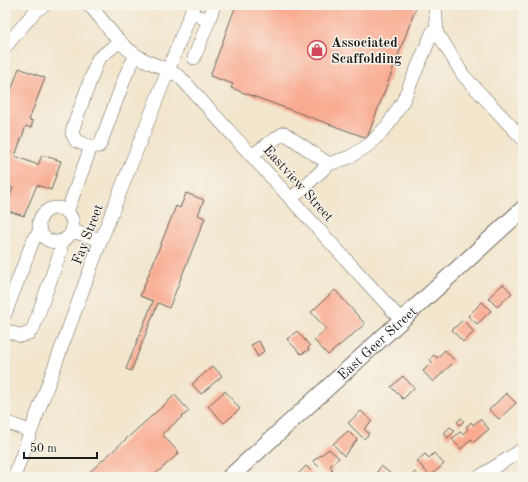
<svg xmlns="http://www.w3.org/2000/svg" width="528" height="482" viewBox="0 0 528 482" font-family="'Old Standard TT',serif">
<rect width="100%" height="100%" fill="#f7f3e8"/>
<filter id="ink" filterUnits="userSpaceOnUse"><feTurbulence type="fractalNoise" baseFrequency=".025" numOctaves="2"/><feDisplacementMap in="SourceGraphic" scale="8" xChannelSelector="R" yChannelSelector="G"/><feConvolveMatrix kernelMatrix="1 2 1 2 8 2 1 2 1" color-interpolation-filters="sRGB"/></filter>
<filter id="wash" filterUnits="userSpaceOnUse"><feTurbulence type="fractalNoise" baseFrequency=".012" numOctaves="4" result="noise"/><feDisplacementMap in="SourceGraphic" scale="16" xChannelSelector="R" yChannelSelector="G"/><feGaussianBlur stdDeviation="0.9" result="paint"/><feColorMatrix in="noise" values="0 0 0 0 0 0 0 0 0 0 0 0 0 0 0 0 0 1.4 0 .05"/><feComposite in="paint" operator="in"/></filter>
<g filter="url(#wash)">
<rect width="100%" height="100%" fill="#f2e6cd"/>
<g id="blocks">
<!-- building -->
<path fill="#f9ab91" d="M236 5H417L367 138 231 88 233 84 210 76Z
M19 68 45 78 29 120 33 121 31 128 26 126 15 156 38 165 42 155 61 161 51 190 37 185 24 216 5 210 13 188 5 185V161H7L11 152 5 149V108Z
M186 193 204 200 198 215 205 218 169 308 158 303 131 371 126 369 153 301 140 296 176 206 180 208Z
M503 284 512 293 497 307 488 298Z
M335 290 365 324 328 355 314 340 326 329 311 312Z
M482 302 491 311 477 324 468 316Z
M463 320 474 332 463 342 452 330Z
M297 331 310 346 308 348 309 350 301 354 287 339Z
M259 341 264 351 258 357 251 345Z
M445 350 455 361 433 382 423 371 432 362 430 359 434 355 437 358Z
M213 366 222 376 201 394 192 384Z
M403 376 414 388 403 399 391 387Z
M225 391 240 409 224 423 208 406Z
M506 393 516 403 499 419 489 410Z
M175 395 189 411 162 434 179 453 152 477H84Z
M361 411 372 421 364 429 369 434 364 439 348 423Z
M461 418 464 421 460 425 457 422Z
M480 419 489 429 474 442 471 439 461 449 452 439 460 432 463 434 468 429 466 427 471 422 473 425Z
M450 427 455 431 448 438 444 433Z
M348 431 357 440 344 456 333 444Z
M329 449 339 458 330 466 333 469 327 475 313 461Z
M434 453 444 464 430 476 417 461 425 454 429 458Z
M306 466 317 477H295Z
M381 466 391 474 389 477H383L377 472Z
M415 472 420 477H410Z"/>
</g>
</g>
<g filter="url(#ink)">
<use href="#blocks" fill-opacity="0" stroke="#67635a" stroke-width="1"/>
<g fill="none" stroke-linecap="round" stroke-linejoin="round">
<!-- minor casing -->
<g stroke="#67635a" stroke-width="14">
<path id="minor" d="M89 5C105 21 116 43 136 55 149 64 165 67 180 77L402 321
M435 5 437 34
M201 17 209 20 214 5
M119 42 98 59 73 128 72 133 76 141 91 147 99 146 101 142 127 72 136 56
M5 47 36 10 45 5
M194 58 209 20
M252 155 284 133 329 164 292 198
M329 164 350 157 370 144 388 125 403 101 433 31 442 40 463 75 523 139
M39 225a17 17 0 1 1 34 0a17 17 0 1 1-34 0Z
M67 212 91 147
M72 231 101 240
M5 314 34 238 40 232
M5 330 21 336 29 333 33 329 61 250 59 242
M5 422 30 431
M14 477 101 240 194 5
M479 477 523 449"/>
</g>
<!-- major casing -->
<g stroke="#67635a" stroke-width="18">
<g id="major">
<path id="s1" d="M230 477 523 209"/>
</g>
</g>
<!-- minor -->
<use href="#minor" stroke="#fff" stroke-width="13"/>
<!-- major -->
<use href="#major" stroke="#fff" stroke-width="16"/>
</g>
</g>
<!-- icons -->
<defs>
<g id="shop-ring" transform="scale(1)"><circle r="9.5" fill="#f7f3e8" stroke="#d1495b" stroke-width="1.5"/><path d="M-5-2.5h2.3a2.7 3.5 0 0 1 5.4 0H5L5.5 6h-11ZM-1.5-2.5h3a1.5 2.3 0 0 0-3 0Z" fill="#d1495b"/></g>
</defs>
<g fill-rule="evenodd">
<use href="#shop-ring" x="317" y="50"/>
</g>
<g text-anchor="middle" stroke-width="3" stroke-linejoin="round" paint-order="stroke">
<!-- poi labels -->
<g font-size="14" font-weight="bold" fill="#1c1c1c" stroke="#f7f3e8" text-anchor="start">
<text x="331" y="47">Associated<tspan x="331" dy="16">Scaffolding</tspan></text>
</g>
<!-- street labels -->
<g font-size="14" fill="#1c1c1c" stroke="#f7f3e8">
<text transform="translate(299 183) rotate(48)" y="5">Eastview Street</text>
<text transform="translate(87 234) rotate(-69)" y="5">Fay Street</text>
<text dy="5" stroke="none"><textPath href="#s1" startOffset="199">East Geer Street</textPath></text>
</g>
</g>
<!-- margin -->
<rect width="528" height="482" fill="none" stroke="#f7f3e8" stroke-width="20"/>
<!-- scale -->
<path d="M24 452v6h73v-6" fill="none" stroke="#1c1c1c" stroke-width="2"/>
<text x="30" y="452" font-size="12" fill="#1c1c1c" stroke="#f7f3e8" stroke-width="3" paint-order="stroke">50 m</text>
</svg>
